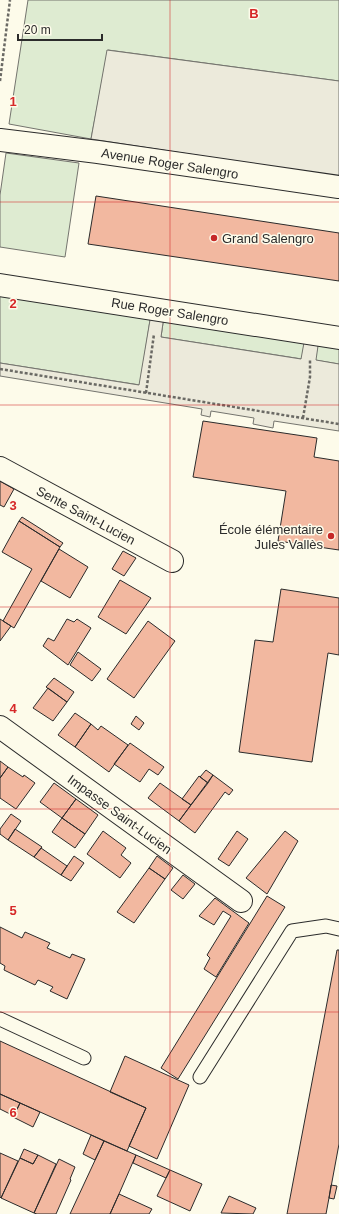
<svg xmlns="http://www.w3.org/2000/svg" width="339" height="1214" viewBox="0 0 339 1214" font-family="Arial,sans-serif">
<rect width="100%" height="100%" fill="#fdfbea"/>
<!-- green -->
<path fill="#deebd1" stroke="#74746e" d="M28 0H339V81L108 50 91 139 9 124Z
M6 153 79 163 65 257 0 247V195Z
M0 290 151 314 140 385 0 363Z
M164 316 305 337 302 359 161 337Z
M319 339 339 342V364L315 360Z"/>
<!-- parking -->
<path fill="#eceadb" stroke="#74746e" d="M107 50 339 81V177L91 139Z
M151 314 164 316 161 337 301 359 305 337 319 339 316 360 339 364V431L274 421 273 428 253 424 254 418 211 411 210 417 201 415 202 409 0 376V363L139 385Z"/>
<!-- building -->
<path fill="#f2b8a0" stroke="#2b2b2b" d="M96 196 339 233V281L88 244Z
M203 421 317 438 314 457 339 461V550L278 541 286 491 193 477Z
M0 481 14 489 4 507 0 505Z
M22 517 63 543 60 547 19 521Z
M19 521 60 547 14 628 3 621 32 569 2 552Z
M59 549 88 567 70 598 41 581Z
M123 551 136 558 124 576 112 569Z
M120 580 151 598 126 634 98 617Z
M281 589 339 598V655L328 653 312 762 239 752 255 640 273 642Z
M0 619 11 626 0 641Z
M67 619 74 622 77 619 91 628 68 665 43 646 48 638 54 641Z
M148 621 175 641 134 698 107 679Z
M78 652 101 669 92 681 70 665Z
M54 678 74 692 67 702 46 687Z
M48 688 67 702 53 721 33 708Z
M75 713 91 724 75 747 58 735Z
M136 716 144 723 139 730 131 724Z
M91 724 98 730 101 726 128 745 109 772 75 747Z
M130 743 164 767 158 775 149 769 140 782 114 764Z
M0 761 8 767 0 778Z
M8 767 23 777 24 775 35 783 16 809 0 798V778Z
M206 770 213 775 208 783 200 777Z
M213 775 233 790 229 795 225 792 195 833 179 821Z
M199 776 208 783 191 805 182 799Z
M54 783 76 799 62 818 40 802Z
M160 783 191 805 179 821 148 798Z
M76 799 98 815 85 834 62 818Z
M11 814 21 821 8 840 0 834V829Z
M62 818 85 834 75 848 52 832Z
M15 829 42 847 34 857 8 840Z
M103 831 126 848 121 855 131 863 120 878 87 854Z
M237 831 248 839 229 866 218 859Z
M285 831 298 841 267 894 246 878Z
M41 848 67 866 61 875 34 857Z
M74 856 84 863 71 881 61 875Z
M157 856 173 868 165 879 149 868Z
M149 868 165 879 134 923 117 912Z
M183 875 195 884 183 899 171 890Z
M267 896 285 907 178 1079 161 1068Z
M215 898 249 923 216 977 204 969 210 958 207 955 231 916 223 911 214 925 199 916Z
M0 927 22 938 25 932 50 943 47 948 70 958 72 954 85 959 67 999 50 991 53 987 38 980 35 985 4 970 5 966 0 963Z
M337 950H339V1144L326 1214H287Z
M0 1041 146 1108 127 1151 0 1094Z
M125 1056 189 1085 157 1159 129 1146 146 1108 110 1092Z
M0 1094 20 1103 14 1116 0 1109Z
M20 1103 40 1112 33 1127 13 1117Z
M91 1135 104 1141 95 1160 83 1154Z
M104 1141 136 1155 119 1194 110 1214H70Z
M24 1149 38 1155 33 1164 20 1158Z
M0 1153 18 1161 1 1198 0 1197Z
M38 1155 56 1164 34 1213 1 1198 20 1158 33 1164Z
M136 1155 170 1170 166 1178 133 1163Z
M59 1159 75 1167 70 1179 71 1180 56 1214H37L34 1213Z
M170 1170 202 1184 190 1211 157 1196Z
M331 1185 337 1186 334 1199 329 1198Z
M119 1194 152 1209 149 1214H110Z
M229 1196 256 1208 253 1214 221 1213Z"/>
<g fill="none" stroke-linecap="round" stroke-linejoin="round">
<!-- lane casing -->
<g stroke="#2b2b2b" stroke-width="15">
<path id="lane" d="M0 1019 84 1058
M200 1077 292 931 326 926 339 929"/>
</g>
<!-- street casing -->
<g stroke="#2b2b2b" stroke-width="24">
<path id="street" d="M0 140 98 152 339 187
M0 285 339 338
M0 468 172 561
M0 727 241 901"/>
</g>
<!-- path -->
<path stroke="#6a6964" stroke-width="2.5" stroke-dasharray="3 2" stroke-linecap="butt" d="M0 81 10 0
M0 369 339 424
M146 393 154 334
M303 418 310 377V360"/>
<!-- lane -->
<use href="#lane" stroke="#fdfbea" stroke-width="13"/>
<!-- street -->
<use href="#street" stroke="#fdfbea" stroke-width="22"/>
</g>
<!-- grid -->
<path fill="none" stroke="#d62828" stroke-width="1" stroke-opacity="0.55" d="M170 0V1214M0 202H339M0 405H339M0 607H339M0 809H339M0 1012H339"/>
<!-- markers -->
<g fill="#c62828" stroke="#fdfbea" stroke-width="1.5">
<circle cx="214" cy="238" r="4"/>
<circle cx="331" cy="536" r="4"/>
</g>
<g text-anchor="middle" stroke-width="3" stroke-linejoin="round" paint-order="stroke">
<!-- street labels -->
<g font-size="13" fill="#2b2b2b" stroke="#fdfbea">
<text transform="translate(170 163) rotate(9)" y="5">Avenue Roger Salengro</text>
<text transform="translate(170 311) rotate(9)" y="5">Rue Roger Salengro</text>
<text transform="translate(86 515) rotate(28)" y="5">Sente Saint-Lucien</text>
<text transform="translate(120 814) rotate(36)" y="5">Impasse Saint-Lucien</text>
</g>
<!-- poi labels -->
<g font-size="13" fill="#2b2b2b" stroke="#fdfbea" text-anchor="start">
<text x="222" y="243">Grand Salengro</text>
<text x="323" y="534" text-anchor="end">École élémentaire<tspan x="323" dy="15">Jules Vallès</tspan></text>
</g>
</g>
<g font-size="13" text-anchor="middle" font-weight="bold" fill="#d62828" stroke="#fdfbea" stroke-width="3" stroke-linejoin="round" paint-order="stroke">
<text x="254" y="18">B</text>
<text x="13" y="106">1</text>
<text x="13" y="308">2</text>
<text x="13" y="510">3</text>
<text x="13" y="713">4</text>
<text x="13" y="915">5</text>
<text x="13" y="1117">6</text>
</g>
<!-- scale -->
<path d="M18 34v6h84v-6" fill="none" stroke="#2b2b2b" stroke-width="2"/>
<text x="24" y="34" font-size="12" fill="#2b2b2b" stroke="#fdfbea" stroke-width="3" paint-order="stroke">20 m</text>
</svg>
